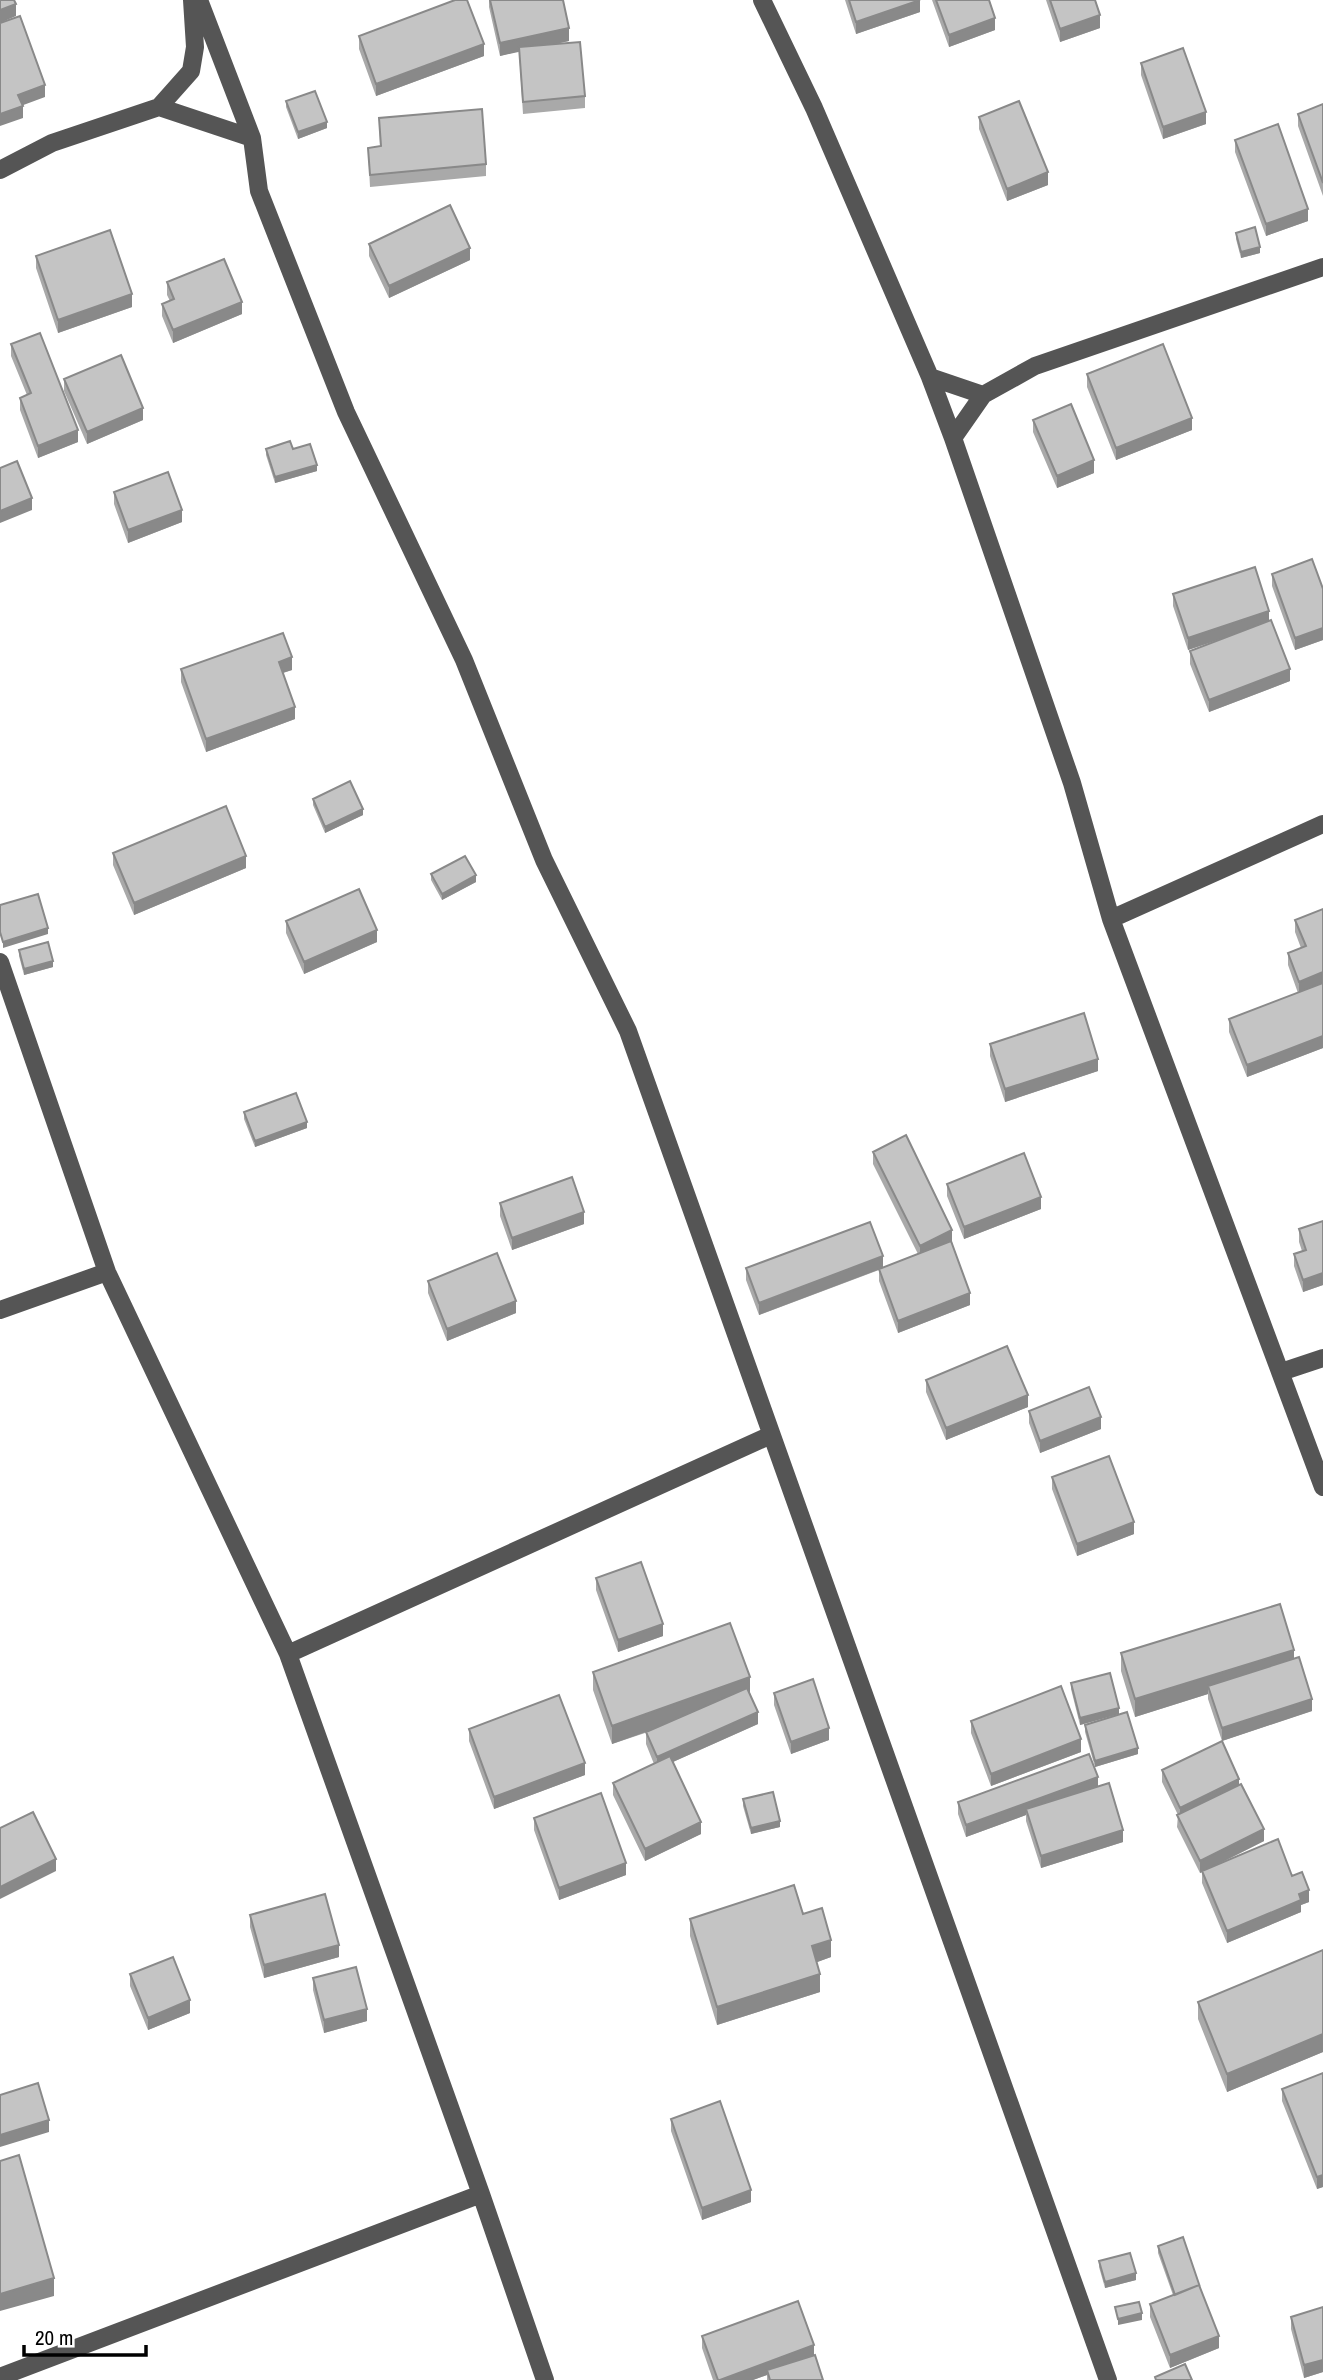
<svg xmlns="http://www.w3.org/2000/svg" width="1323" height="2380" viewBox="0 0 1323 2380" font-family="'Archivo Narrow',sans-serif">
<rect width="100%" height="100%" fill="#fff"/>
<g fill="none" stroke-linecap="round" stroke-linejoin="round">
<!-- minor -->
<path stroke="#555" stroke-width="18" d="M199 0 252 138 259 191 346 412 464 660 544 860 628 1031 1108 2380
M762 0 814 108 930 377 953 438 1072 783 1111 919 1323 1487
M159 107 252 138
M0 170 52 143 159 107 191 71 195 47 192 0
M930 377 983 395
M953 438 983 395 1035 366 1323 267
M1111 919 1323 824
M0 962 107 1272 288 1654 481 2194 545 2380
M0 1310 107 1272
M1281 1372 1323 1358
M288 1654 771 1435
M0 2377 481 2194"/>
</g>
<!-- wall -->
<path fill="#a9a9a9" d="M489 0H563L569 41 550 45 585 96V108L523 114 519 51 500 56 489 7Z
M845 0H920V12L856 34Z
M932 0H989L995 30 949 47Z
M1046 0H1095L1100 28 1060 42Z
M359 36 484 56 376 96 359 49Z
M1141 63 1206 124 1163 139 1141 75Z
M286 101 327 128 298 139 286 107Z
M1323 104V196L1298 126V114Z
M979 117 1048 185 1007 201 979 129Z
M379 118 486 164V176L370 187 368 148 380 146Z
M1235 140 1308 221 1266 236 1235 152Z
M1236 233 1260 253 1241 258 1236 239Z
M369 244 470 260 389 298 369 256Z
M36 256 132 307 58 333 36 268Z
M167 282 242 314 173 343 162 316V304L170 301 167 295Z
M11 344 78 442 38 458 20 410V398L27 395 11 356Z
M1087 374 1192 430 1116 460 1087 387Z
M64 379 143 420 87 444 64 391Z
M1033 420 1094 473 1057 488 1033 432Z
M266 449 317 471 275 483 266 455Z
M114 492 182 522 128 543 114 504Z
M1272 574 1323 589V640L1295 650 1272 586Z
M1173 594 1269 621 1290 681 1209 712 1190 664V651L1229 636 1188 650 1173 606Z
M181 669 292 670 283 673 295 719 206 752 181 682Z
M313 799 363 815 325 833 313 805Z
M113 853 246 868 134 915 113 865Z
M431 874 476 882 442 900 431 880Z
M1323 909V1048L1247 1077 1229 1032V1019L1298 993 1288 965V953L1301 948 1295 932V920Z
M286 921 377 942 304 974 286 933Z
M19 950 53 967 24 975 19 956Z
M990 1044 1098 1071 1005 1102 990 1056Z
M244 1112 307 1128 255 1147 244 1119Z
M873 1152 952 1242 970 1305 898 1333 879 1281V1270L759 1315 746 1280V1268H883L918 1254 873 1164Z
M947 1184 1041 1209 964 1239 947 1196Z
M500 1203 584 1224 512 1250 500 1216Z
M1323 1221V1285L1303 1292 1294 1266V1254L1302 1251 1299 1242V1229Z
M428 1281 516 1313 447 1341 428 1293Z
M926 1380 1028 1407 946 1440 926 1392Z
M1029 1411 1101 1429 1040 1453 1029 1423Z
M1052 1477 1134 1534 1077 1556 1052 1489Z
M596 1578 663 1636 618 1652 596 1590Z
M1121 1653 1294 1658 1312 1711 1222 1741 1208 1699V1694L1135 1717 1121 1671Z
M593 1672 750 1693 758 1724 673 1762 701 1834 645 1861 613 1795V1783L654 1764 646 1744V1732H648L612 1744 593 1690Z
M1071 1683 1119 1714 1080 1725 1071 1689Z
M774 1693 829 1740 791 1754 774 1705Z
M971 1721 1081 1752 991 1786 971 1733Z
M1085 1725 1138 1754 1095 1767 1085 1732Z
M469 1729 585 1775 494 1809 469 1741Z
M1162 1770 1239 1785 1264 1841 1221 1863 1292 1876 1309 1902 1301 1905V1912L1227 1943 1202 1883V1872L1200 1873 1177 1827 1178 1815 1162 1782Z
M1098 1787 1123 1842 1041 1868 1026 1821V1815L966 1837 958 1814V1802Z
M743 1799 780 1827 751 1834 743 1806Z
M534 1818 626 1875 559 1900 534 1830Z
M803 1914 831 1957 817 1962 820 1992 717 2025 690 1936V1919Z
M250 1915 339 1957 264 1978 250 1927Z
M1323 1950V2052L1227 2092 1198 2019V2002Z
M130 1974 190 2013 148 2030 130 1986Z
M313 1978 367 2021 324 2033 313 1990Z
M1323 2073V2187L1317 2189 1282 2101V2089Z
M671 2119 751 2202 702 2220 671 2131Z
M1158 2246 1200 2288 1219 2348 1170 2368 1150 2317V2304L1173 2295 1158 2253Z
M1099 2261 1136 2280 1105 2288 1099 2267Z
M1323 2307V2372L1304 2378 1291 2329V2317Z
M702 2336 814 2355 823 2380H767V2375L753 2380H713L702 2348Z"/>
<!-- shaded-wall -->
<path fill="#898989" d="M920 0V12L856 34V22Z
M16 4V16L0 23V10Z
M1100 15V28L1060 42V29Z
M995 18V30L949 47V35Z
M569 28V41L500 56V43Z
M484 44V56L376 96V84Z
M45 85V97L18 107V95Z
M23 106V118L0 126V114Z
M1206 112V124L1163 139V127Z
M327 122V128L298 139V132Z
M1048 172V185L1007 201V189Z
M1308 209V221L1266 236V224Z
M1260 247V253L1241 258V252Z
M470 248V260L389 298V286Z
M132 294V307L58 333V320Z
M242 302V314L173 343V330Z
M143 408V420L87 444V432Z
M1192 418V430L1116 460V448Z
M78 430V442L38 458V446Z
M1094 460V473L1057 488V476Z
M317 465V471L275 483V477Z
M32 498V510L0 523V511Z
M182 510V522L128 543V530Z
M1269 611V623L1188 650V638Z
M1323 628V640L1295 650V638Z
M292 657V670L279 674V662Z
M1290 669V681L1209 712V700Z
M295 707V719L206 752V739Z
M363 809V815L325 833V827Z
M246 856V868L134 915V903Z
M476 875V882L442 900V894Z
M48 928V934L3 948V942Z
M377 930V942L304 974V962Z
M53 961V967L24 975V969Z
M1323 972V984L1299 994V982Z
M1323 1036V1048L1247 1077V1065Z
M1098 1059V1071L1005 1102V1089Z
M307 1122V1128L255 1147V1141Z
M1041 1197V1209L964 1239V1227Z
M584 1212V1224L512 1250V1238Z
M952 1230V1242L920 1258V1246Z
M883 1256V1268L759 1315V1303Z
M1323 1273V1285L1303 1292V1280Z
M970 1293V1305L898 1333V1321Z
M516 1301V1313L447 1341V1329Z
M1028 1395V1407L946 1440V1428Z
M1101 1417V1429L1040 1453V1441Z
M1134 1522V1534L1077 1556V1544Z
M663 1624V1636L618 1652V1640Z
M1294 1650V1668L1208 1686V1694L1135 1717V1699Z
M750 1677V1695L612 1744V1726Z
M1312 1699V1711L1222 1741V1728Z
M1119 1708V1714L1080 1725V1718Z
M758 1712V1724L657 1769V1757Z
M829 1728V1740L791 1754V1742Z
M1081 1739V1752L991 1786V1774Z
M1138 1748V1754L1095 1767V1761Z
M585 1763V1775L494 1809V1797Z
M1098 1777V1789L1026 1809V1815L966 1837V1825Z
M1239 1779V1791L1180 1820V1808Z
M780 1821V1827L751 1834V1828Z
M701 1822V1834L645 1861V1849Z
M1264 1829V1841L1200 1873V1861Z
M1123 1830V1842L1041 1868V1856Z
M56 1859V1871L0 1899V1887Z
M626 1863V1875L559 1900V1888Z
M1309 1890V1902L1301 1905V1912L1227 1943V1931L1299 1894Z
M831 1940V1957L812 1964V1946Z
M339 1945V1957L264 1978V1965Z
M820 1974V1992L717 2025V2007Z
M190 2000V2013L148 2030V2018Z
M367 2009V2021L324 2033V2020Z
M1323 2034V2052L1227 2092V2074Z
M49 2120V2132L0 2147V2135Z
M1323 2175V2187L1317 2189V2177Z
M751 2190V2202L702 2220V2208Z
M1136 2273V2280L1105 2288V2282Z
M54 2278V2296L0 2311V2294Z
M1142 2313V2320L1118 2325V2319Z
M1219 2336V2348L1170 2368V2355Z
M814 2345V2358L767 2370V2375L753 2380H720Z
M1323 2360V2372L1304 2378V2365Z"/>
<!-- building -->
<path fill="#c4c4c4" stroke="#898989" stroke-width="2" d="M0 0H14L16 4 0 10Z
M455 0H467L484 44 376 84 359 36Z
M490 0H563L569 28 500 43Z
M849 0H920L856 22Z
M936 0H989L995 18 949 35Z
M1050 0H1095L1100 15 1060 29Z
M20 16 45 85 18 95 23 106 0 114V23Z
M580 42 585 96 523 102 519 47Z
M1183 48 1206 112 1163 127 1141 63Z
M315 91 327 122 298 132 286 101Z
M1019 101 1048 172 1007 189 979 117Z
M1323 104V183L1298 114Z
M482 109 486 164 370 175 368 148 381 146 379 118Z
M1278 124 1308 209 1266 224 1235 140Z
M450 205 470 248 389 286 369 244Z
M1255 227 1260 247 1241 252 1236 233Z
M110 230 132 294 58 320 36 256Z
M224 259 242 302 173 330 162 304 174 299 167 282Z
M40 333 78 430 38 446 20 398 31 393 11 344Z
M1163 344 1192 418 1116 448 1087 374Z
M121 355 143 408 87 432 64 379Z
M1071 404 1094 460 1057 476 1033 420Z
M290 441 293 449 310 444 317 465 275 477 266 449Z
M17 461 32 498 0 511V468Z
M168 472 182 510 128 530 114 492Z
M1312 559 1323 589V628L1295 638 1272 574Z
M1255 567 1269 611 1188 638 1173 594Z
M1271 620 1290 669 1209 700 1190 651Z
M283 633 292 657 279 662 295 707 206 739 181 669Z
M350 781 363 809 325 827 313 799Z
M226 806 246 856 134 903 113 853Z
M465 856 476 875 442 894 431 874Z
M359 889 377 930 304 962 286 921Z
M38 894 48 928 3 942 0 932V905Z
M1323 909V972L1299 982 1288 953 1306 946 1295 920Z
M48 942 53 961 24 969 19 950Z
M1323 983V1036L1247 1065 1229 1019Z
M1084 1013 1098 1059 1005 1089 990 1044Z
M296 1093 307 1122 255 1141 244 1112Z
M906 1135 952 1230 920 1246 873 1152Z
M1024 1153 1041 1197 964 1227 947 1184Z
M572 1177 584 1212 512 1238 500 1203Z
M1323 1221V1273L1303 1280 1294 1254 1306 1250 1299 1229Z
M870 1222 883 1256 759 1303 746 1268Z
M951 1241 970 1293 898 1321 879 1269Z
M497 1253 516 1301 447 1329 428 1281Z
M1007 1346 1028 1395 946 1428 926 1380Z
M1089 1387 1101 1417 1040 1441 1029 1411Z
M1109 1456 1134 1522 1077 1544 1052 1477Z
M641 1562 663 1624 618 1640 596 1578Z
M1280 1604 1294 1650 1135 1699 1121 1653Z
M730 1623 750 1677 612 1726 593 1672Z
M1299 1657 1312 1699 1222 1728 1208 1686Z
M1110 1673 1119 1708 1080 1718 1071 1683Z
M813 1679 829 1728 791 1742 774 1693Z
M1061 1686 1081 1739 991 1774 971 1721Z
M747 1688 758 1712 657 1757 646 1732Z
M559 1695 585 1763 494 1797 469 1729Z
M1127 1712 1138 1748 1095 1761 1085 1725Z
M1222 1741 1239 1779 1180 1808 1162 1770Z
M1089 1754 1098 1777 966 1825 958 1802Z
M670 1756 701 1822 645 1849 613 1783Z
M1109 1783 1123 1830 1041 1856 1026 1809Z
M1241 1784 1264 1829 1200 1861 1177 1815Z
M773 1792 780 1821 751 1828 743 1799Z
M601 1793 626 1863 559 1888 534 1818Z
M33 1812 56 1859 0 1887V1828Z
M1278 1839 1292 1876 1302 1872 1309 1890 1299 1894 1301 1900 1227 1931 1202 1871Z
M794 1885 803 1914 822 1908 831 1940 812 1946 820 1974 717 2007 690 1919Z
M325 1894 339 1945 264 1965 250 1915Z
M1323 1950V2034L1227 2074 1198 2002Z
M173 1957 190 2000 148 2018 130 1974Z
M356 1967 367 2009 324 2020 313 1978Z
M1323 2073V2175L1317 2177 1282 2089Z
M38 2083 49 2120 0 2135V2095Z
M720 2101 751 2190 702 2208 671 2119Z
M19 2155 54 2278 0 2294V2161Z
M1183 2237 1200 2287 1199 2285 1175 2295 1158 2246Z
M1130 2253 1136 2273 1105 2282 1099 2261Z
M1199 2285 1219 2336 1170 2355 1150 2304Z
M798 2301 814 2345 720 2380H718L702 2336Z
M1139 2302 1142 2313 1118 2319 1115 2307Z
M1323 2307V2360L1304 2365 1291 2317Z
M815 2355 823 2380H770L767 2370Z
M1185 2364 1192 2380H1156L1155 2377Z"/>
<!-- scale -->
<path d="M24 2345v10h122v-10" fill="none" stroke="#000000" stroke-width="3.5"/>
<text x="35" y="2345" font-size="21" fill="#000000" stroke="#ffffff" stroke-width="5" paint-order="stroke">20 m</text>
</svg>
